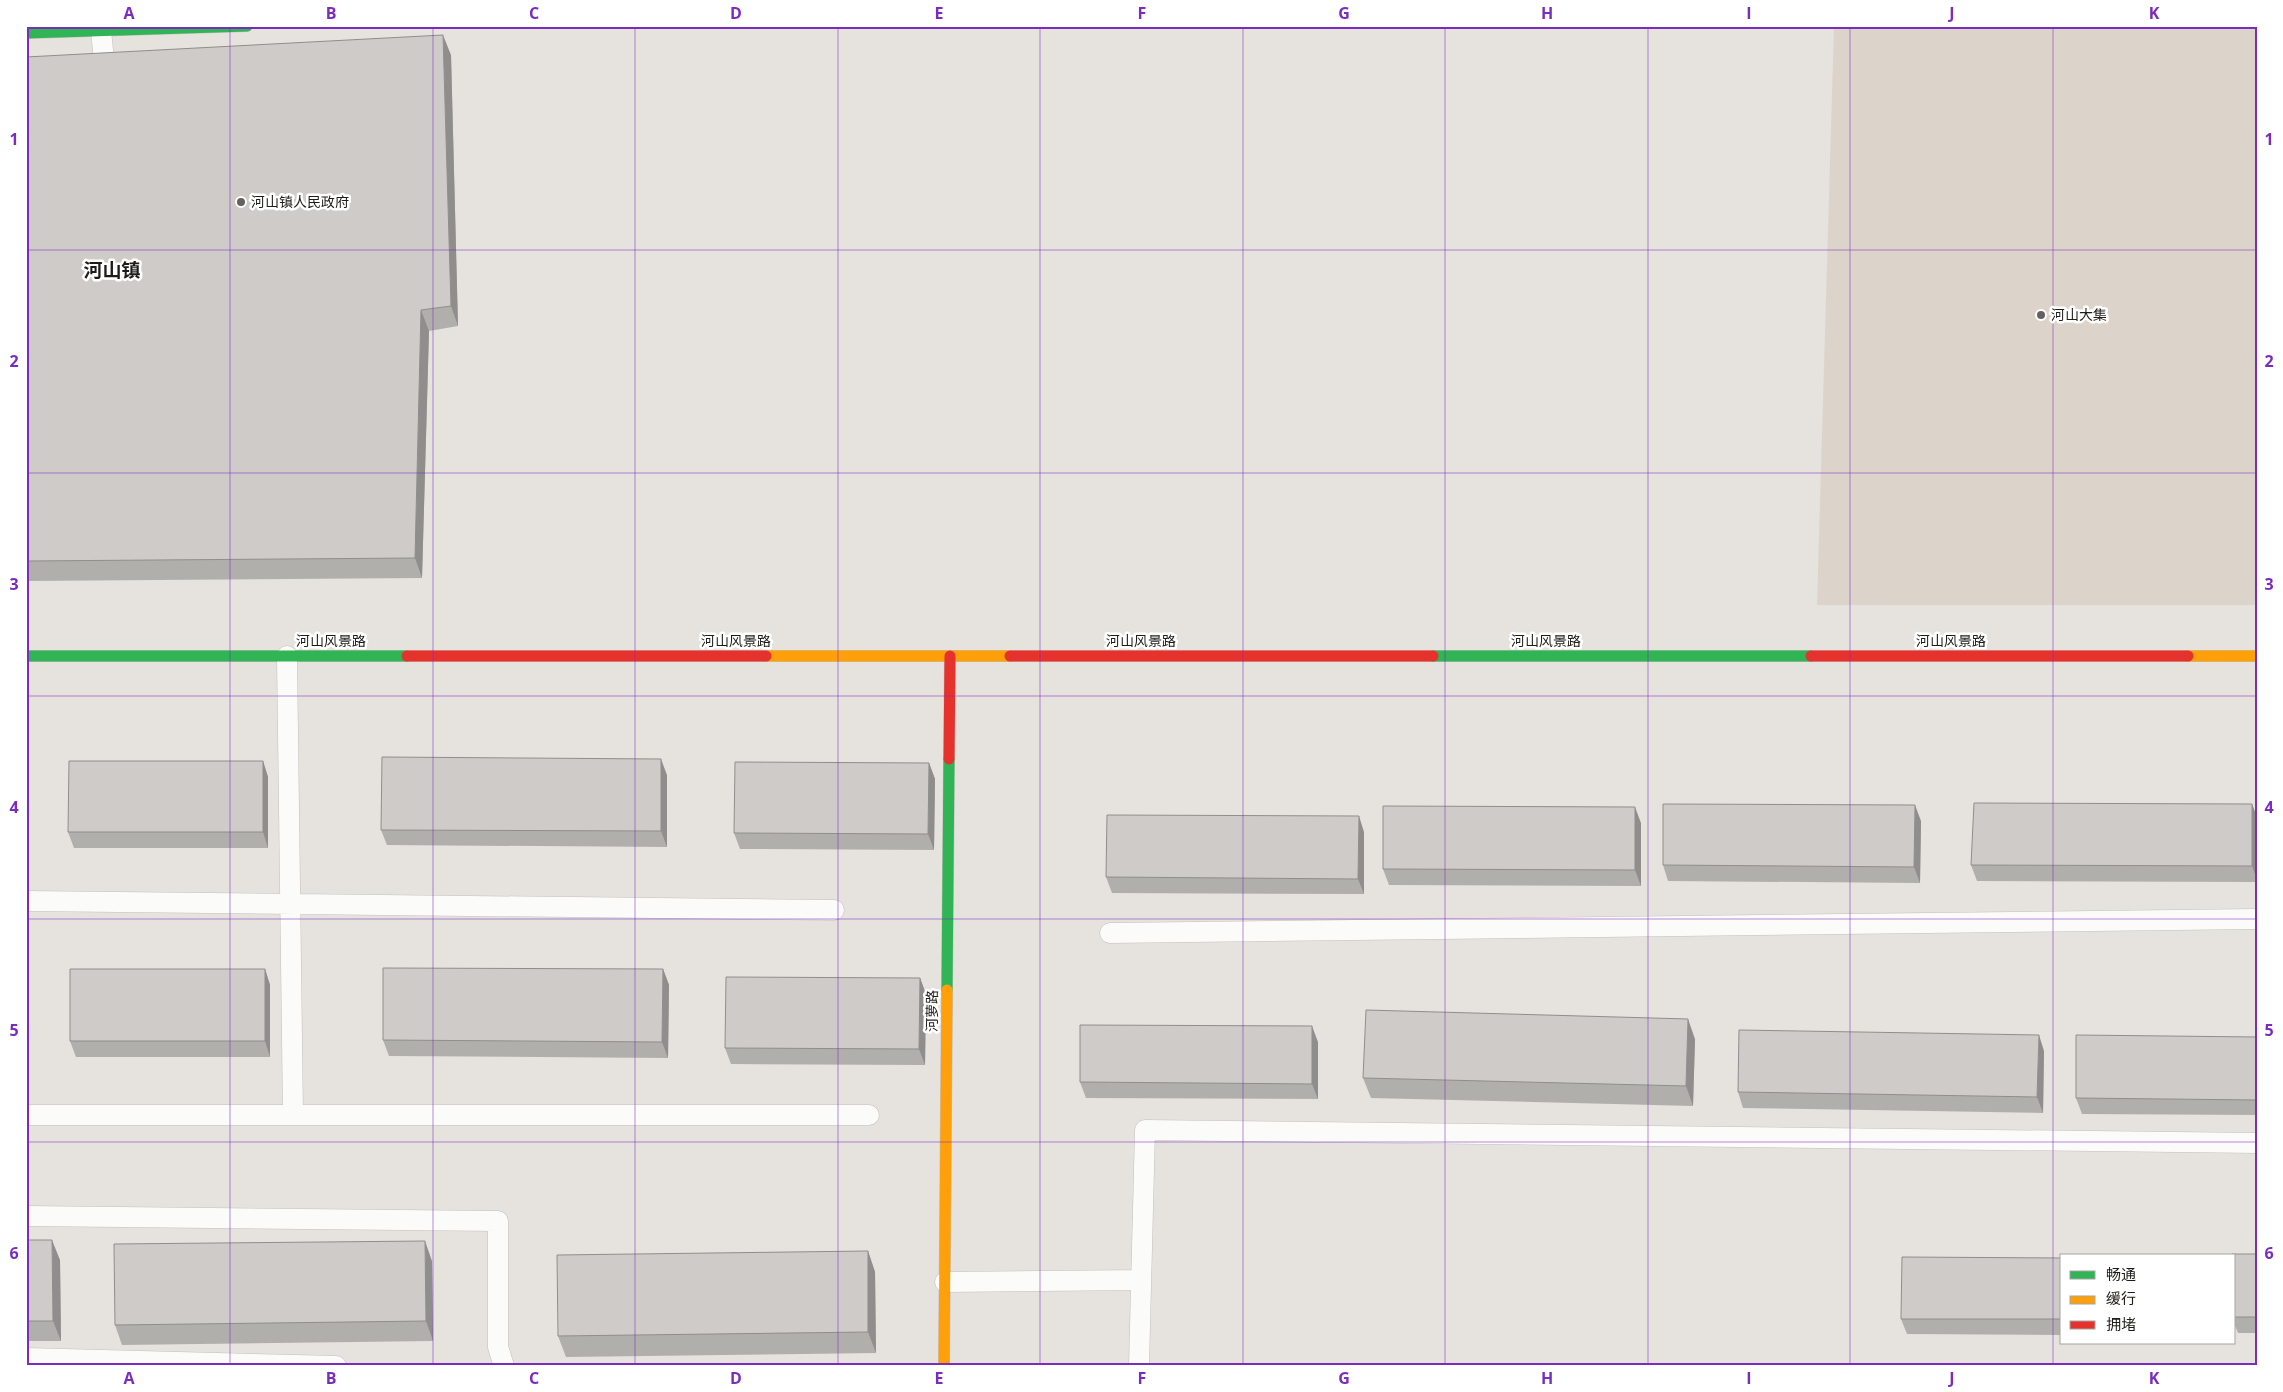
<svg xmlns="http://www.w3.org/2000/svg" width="2283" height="1392" viewBox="0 0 2283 1392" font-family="'Open Sans','Noto Sans SC',sans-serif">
<rect width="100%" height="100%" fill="#e6e2de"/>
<!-- built -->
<path fill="#dcd4cb" d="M1834 26H2257V605H1817Z"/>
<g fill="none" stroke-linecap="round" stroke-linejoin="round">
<!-- lane casing -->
<g stroke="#c3c0be" stroke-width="21">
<path id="lane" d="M101 31 106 79
M287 656 293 1115
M26 901 834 910
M1110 933 2257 919
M26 1115H869
M26 1216 498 1221V1347L504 1366
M945 1282 1141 1280
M26 1358 336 1366
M1139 1366 1145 1130 2257 1143"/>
</g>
<!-- fast casing -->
<g stroke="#c3c0be" stroke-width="12">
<path id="fast" d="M26 33 247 26
M26 656H407
M1433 656H1811
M947 990 949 759"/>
</g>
<!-- slow casing -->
<g stroke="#c3c0be" stroke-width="12">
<path id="slow" d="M766 656H1010
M2188 656H2257
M944 1366 947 990"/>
</g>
<!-- jam casing -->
<g stroke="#c3c0be" stroke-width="12">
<path id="jam" d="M407 656H766
M1010 656H1433
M1811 656H2188
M949 759 950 656"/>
</g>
<!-- lane -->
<use href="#lane" stroke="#fbfbfa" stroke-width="20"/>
<!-- fast -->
<use href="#fast" stroke="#30b455" stroke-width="11"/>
<!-- slow -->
<use href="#slow" stroke="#ff9f0a" stroke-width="11"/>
<!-- jam -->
<use href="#jam" stroke="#e5322d" stroke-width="11"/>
</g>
<!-- wall -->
<path fill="#b1afac" d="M451 55 458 326 429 331 422 578 26 581V57Z
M263 761 268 777V848H74L68 832Z
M929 763 935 779 934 850 740 849 734 833Z
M667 775V847L387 845 381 830Z
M2252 804 2257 817V882L1977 881 1971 865Z
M1921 821 1920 883 1668 881 1663 865Z
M1641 823V886L1389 885 1383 869Z
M1364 832V894L1112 893 1106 877Z
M265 969 270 985V1057H76L70 1041Z
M663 969 669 985 668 1058 389 1056 383 1040Z
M920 978 926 994 925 1065 731 1064 725 1048Z
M2257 1037V1115L2082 1114 2076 1098Z
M1695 1039 1693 1106 1371 1098 1363 1078Z
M1318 1042V1099L1086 1098 1080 1082Z
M2044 1051 2043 1113 1743 1108 1738 1092Z
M26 1240 60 1260 61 1341H26Z
M868 1251 875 1272 876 1353 566 1357 558 1336Z
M2257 1254V1333H2238L2234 1323V1256Z
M2062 1258V1335L1907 1334 1901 1319Z
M432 1261 433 1341 122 1345 115 1325Z"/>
<!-- shaded-wall -->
<path fill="#908e8c" d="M443 35 451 55 458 326 451 306Z
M421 310 429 331 422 578 415 558Z
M661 759 667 775V847L661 831Z
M263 761 268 777V848L263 832Z
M929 763 935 779 934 850 928 834Z
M2252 804 2257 817V880L2252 866Z
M1915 805 1921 821 1920 883 1914 867Z
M1635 807 1641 823V886L1635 870Z
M1359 816 1364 832V894L1358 879Z
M265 969 270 985V1057L265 1041Z
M663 969 669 985 668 1058 662 1042Z
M920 978 926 994 925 1065 919 1049Z
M1688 1019 1695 1039 1693 1106 1686 1086Z
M1312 1026 1318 1042V1099L1312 1084Z
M2039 1035 2044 1051 2043 1113 2037 1097Z
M52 1240 60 1260 61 1341 53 1321Z
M425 1241 432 1261 433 1341 426 1321Z
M868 1251 875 1272 876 1353 868 1332Z"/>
<!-- building -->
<path fill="#cecbc8" stroke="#908e8c" d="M443 35 451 306 421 310 415 558 26 561V57Z
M382 757 661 759V831L381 830Z
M69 761H263V832H68Z
M735 762 929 763 928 834 734 833Z
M1974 803 2252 804V866L1971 865Z
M1663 804 1915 805 1914 867 1663 865Z
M1383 806 1635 807V870L1383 869Z
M1107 815 1359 816 1358 879 1106 877Z
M383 968 663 969 662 1042 383 1040Z
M70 969H265V1041H70Z
M726 977 920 978 919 1049 725 1048Z
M1366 1010 1688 1019 1686 1086 1363 1078Z
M1080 1025 1312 1026V1084L1080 1082Z
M1739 1030 2039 1035 2037 1097 1738 1092Z
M2076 1035 2257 1037V1100L2076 1098Z
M26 1240H52L53 1321H26Z
M425 1241 426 1321 115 1325 114 1244Z
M868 1251V1332L558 1336 557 1255Z
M2232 1254H2257V1317H2234V1256H2232Z
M1902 1257 2062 1258V1319H1901Z"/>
<!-- grid -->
<path fill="none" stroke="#7b2cbf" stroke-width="1" stroke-opacity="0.55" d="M230 26V1366M433 26V1366M635 26V1366M838 26V1366M1040 26V1366M1243 26V1366M1445 26V1366M1648 26V1366M1850 26V1366M2053 26V1366M26 250H2257M26 473H2257M26 696H2257M26 919H2257M26 1142H2257"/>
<!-- markers -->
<g fill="#64615e" stroke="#fff" stroke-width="2">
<circle cx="241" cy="202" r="5"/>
<circle cx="2041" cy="315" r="5"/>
</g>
<g text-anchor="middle" stroke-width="5" stroke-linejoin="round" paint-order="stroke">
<!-- poi labels -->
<g font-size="14" fill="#1e1c19" stroke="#fff" text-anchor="start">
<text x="251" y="207">河山镇人民政府</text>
<text x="2051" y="320">河山大集</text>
</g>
<!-- street labels -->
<g font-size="14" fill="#1e1c19" stroke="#fff">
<text x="331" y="646">河山风景路</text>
<text x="736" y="646">河山风景路</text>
<text x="1141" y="646">河山风景路</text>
<text x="1546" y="646">河山风景路</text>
<text x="1951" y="646">河山风景路</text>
<text transform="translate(932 1011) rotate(-89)" y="5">河萝路</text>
</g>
<!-- district labels -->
<g font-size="19" font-weight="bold" fill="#1e1c19" stroke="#fff">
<text x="112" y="277">河山镇</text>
</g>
</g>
<!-- border -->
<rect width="2283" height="1392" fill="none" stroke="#ffffff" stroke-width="55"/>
<!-- legend -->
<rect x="2060" y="1254" width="175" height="90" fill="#ffffff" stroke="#a5a4a3"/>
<rect x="2070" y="1271" width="25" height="8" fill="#30b455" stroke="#a5a4a3"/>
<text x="2106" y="1280" font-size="15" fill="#1e1c19">畅通</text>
<rect x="2070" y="1296" width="25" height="8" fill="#ff9f0a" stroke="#a5a4a3"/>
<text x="2106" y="1304" font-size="15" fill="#1e1c19">缓行</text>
<rect x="2070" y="1321" width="25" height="8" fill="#e5322d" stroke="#a5a4a3"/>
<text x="2106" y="1330" font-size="15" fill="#1e1c19">拥堵</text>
<rect x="28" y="28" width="2228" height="1336" fill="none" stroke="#7b2cbf" stroke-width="2"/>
<g font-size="16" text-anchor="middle" font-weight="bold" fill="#7b2cbf">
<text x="129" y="19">A</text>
<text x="331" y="19">B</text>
<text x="534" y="19">C</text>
<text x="736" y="19">D</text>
<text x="939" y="19">E</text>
<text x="1142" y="19">F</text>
<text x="1344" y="19">G</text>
<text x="1547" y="19">H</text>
<text x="1749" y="19">I</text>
<text x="1952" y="19">J</text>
<text x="2154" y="19">K</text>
<text x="14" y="145">1</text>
<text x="2269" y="145">1</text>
<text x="14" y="367">2</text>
<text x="2269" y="367">2</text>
<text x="14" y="590">3</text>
<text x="2269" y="590">3</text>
<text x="14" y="813">4</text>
<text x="2269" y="813">4</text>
<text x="14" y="1036">5</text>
<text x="2269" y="1036">5</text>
<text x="14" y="1259">6</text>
<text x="2269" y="1259">6</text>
<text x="129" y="1384">A</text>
<text x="331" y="1384">B</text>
<text x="534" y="1384">C</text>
<text x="736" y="1384">D</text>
<text x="939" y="1384">E</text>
<text x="1142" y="1384">F</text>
<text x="1344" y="1384">G</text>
<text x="1547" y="1384">H</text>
<text x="1749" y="1384">I</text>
<text x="1952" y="1384">J</text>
<text x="2154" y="1384">K</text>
</g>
</svg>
